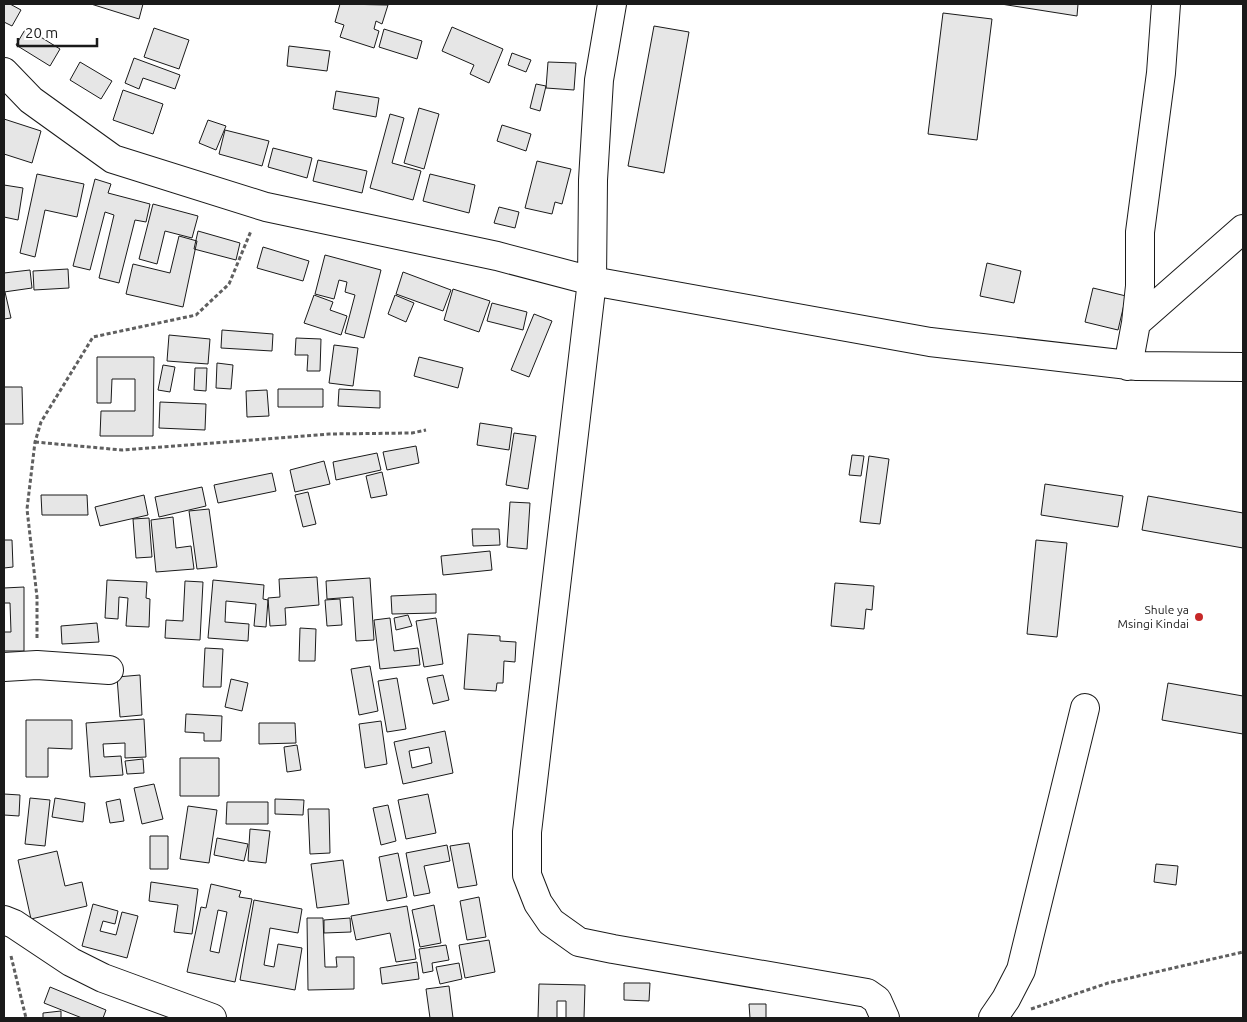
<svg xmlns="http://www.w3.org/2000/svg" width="1247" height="1022" viewBox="0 0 1247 1022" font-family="Ubuntu,sans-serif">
<rect width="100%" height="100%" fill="#fff"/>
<!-- building -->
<path fill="#e6e6e6" stroke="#1a1a1a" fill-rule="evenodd" d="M4 4H10L21 10 12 26 4 22Z
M91 4H143L139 19Z
M340 4 388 5 382 24 376 21 374 29 379 31 374 48 340 37 344 25 335 22Z
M1001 4H1078L1077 16Z
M943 13 992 19 977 140 928 134Z
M654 26 689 32 664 173 628 166Z
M452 27 503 49 489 83 470 74 474 65 442 51Z
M26 28 60 49 50 66 16 45Z
M154 28 189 40 179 69 144 57Z
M384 29 422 41 417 59 379 47Z
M289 46 330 51 327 71 287 66Z
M512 53 531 60 526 72 508 65Z
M134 58 180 75 175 89 143 78 139 89 125 83Z
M80 62 112 81 101 99 70 80Z
M548 62 576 63 574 90 546 88Z
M536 84 546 86 540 111 530 108Z
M123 90 163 104 153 134 113 120Z
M336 91 379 98 376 117 333 109Z
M419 108 439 114 424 169 404 163Z
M390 114 404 118 392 163 421 171 413 200 370 188Z
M4 119 41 131 32 163 4 154Z
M208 120 226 126 216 150 199 143Z
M502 125 531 134 526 151 497 141Z
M225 130 269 141 262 166 219 154Z
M273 148 312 158 307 178 268 167Z
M318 160 367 171 362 193 313 181Z
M537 161 571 169 562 204 555 202 552 214 525 208Z
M37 174 84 184 77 217 45 210 35 257 20 253Z
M430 174 475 185 469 213 423 201Z
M95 179 111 184 108 193 150 204 146 222 135 220 119 283 99 278 114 215 105 212 90 270 73 266Z
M4 185 23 188 18 220 4 217Z
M153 204 198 216 192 238 165 231 157 264 139 259Z
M499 207 519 212 515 228 494 223Z
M198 231 240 243 236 260 194 249Z
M179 236 197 241 183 307 126 294 133 264 170 273Z
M263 247 309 261 303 281 257 268Z
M325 255 381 270 364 338 345 333 355 295 345 292 347 282 339 280 334 299 315 294Z
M987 263 1021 271 1014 303 980 296Z
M68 269 69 288 34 290 33 271Z
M30 270 32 288 4 292V273Z
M403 272 451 290 443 311 396 294Z
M1093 288 1126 296 1118 330 1085 322Z
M453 289 490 301 479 332 444 320Z
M5 292 11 318 4 319V293Z
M314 295 333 302 330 310 347 316 341 335 304 323Z
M395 295 414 303 406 322 388 314Z
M492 303 527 312 523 330 487 321Z
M534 314 552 321 529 377 511 370Z
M222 330 273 334 272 351 221 348Z
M169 335 210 339 208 364 167 361Z
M296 338 321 339 320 371H307L308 355H295Z
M334 345 358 348 353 386 329 383Z
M97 357H154L153 436H100L101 411H135V379H112L111 403H97Z
M419 357 463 368 458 388 414 376Z
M217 363 233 365 231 389 216 388Z
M163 365 175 367 170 392 158 390Z
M195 368H207L206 391 194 390Z
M4 387H22L23 424H4Z
M278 389H323V407H278Z
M339 389 380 391V408L338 406Z
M267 390 269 416 247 417 246 391Z
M160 402 206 404 205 430 159 428Z
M480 423 512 428 509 450 477 445Z
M514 433 536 436 528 489 506 485Z
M416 446 419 463 387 470 383 452Z
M377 453 381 470 336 480 333 462Z
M852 455 864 456 861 476 849 475Z
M869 456 889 459 880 524 860 522Z
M324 461 330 484 295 492 290 470Z
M382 472 387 495 371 498 366 476Z
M272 473 276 491 218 503 214 485Z
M1045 484 1123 496 1118 527 1041 515Z
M202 487 206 506 159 517 155 497Z
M308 492 316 524 303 527 295 495Z
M41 495H87L88 515H42Z
M144 495 148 515 100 526 95 507Z
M1148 496 1243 513V548L1142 530Z
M510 502 530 503 527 549 507 547Z
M209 509 217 567 197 569 189 511Z
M173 517 176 548 191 546 194 569 156 572 151 520Z
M149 518 152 557 136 558 133 519Z
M472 529H499L500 545 473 546Z
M4 540H12L13 567 4 568Z
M1036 540 1067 543 1057 637 1027 634Z
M490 551 492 570 443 575 441 556Z
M317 577 319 605 285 608 286 625 270 626 268 598 280 597 279 579Z
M370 578 374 640 356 641 353 597 327 599 326 581Z
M107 580 147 582 146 598 150 599 149 627 126 626 128 598 119 597 118 619 105 618Z
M213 580 264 585 263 599 268 600 266 627 254 626 256 604 226 601 225 622 249 624 248 641 208 638Z
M185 581 203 582 200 640 165 638 166 620 183 621Z
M835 583 874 586 872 610 866 609 864 629 831 626Z
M24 587V651H4V632H11L10 603H4V588Z
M436 594V613L392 614 391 596Z
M340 599 342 625 327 626 325 600Z
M408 615 412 626 396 630 394 618Z
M390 618 394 651 418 648 420 665 380 669 374 620Z
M436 618 443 664 424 667 416 621Z
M97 623 99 642 62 644 61 626Z
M300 628 316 629 315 661H299Z
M468 634 500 636V641L516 642 515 662 504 661 503 683H497L496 691 464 689Z
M205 648 223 649 221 687H203Z
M370 666 378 711 359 715 351 669Z
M140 675 142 715 120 717 117 677Z
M443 675 449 700 433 704 427 678Z
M397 678 406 729 387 732 378 681Z
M231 679 248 683 242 711 225 707Z
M1168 683 1243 696V734L1162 720Z
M186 714 222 716 221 741H204V733L185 732Z
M144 719 146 757 125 758V743L103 744 104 757 121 756 123 775 90 777 86 723Z
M26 720H72V749L48 748V777H26Z
M381 721 387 764 365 768 359 724Z
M259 723H295L296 743 259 744Z
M445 731 453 773 403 784 394 742ZM429 747 432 763 412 768 409 751Z
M297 745 301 770 287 772 284 747Z
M180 758H219V796H180Z
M143 759 144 773 127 774 125 761Z
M154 784 163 819 142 824 134 788Z
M4 794 20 795 19 816 4 815Z
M428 794 436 833 406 839 398 800Z
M30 798 50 800 45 846 25 844Z
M55 798 85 803 83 822 52 817Z
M120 799 124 821 110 823 106 802Z
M275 799 304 800 303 815 275 814Z
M227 802H268V824H226Z
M388 805 396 841 381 845 373 808Z
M188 806 217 810 209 863 180 859Z
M308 809H329L330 853 310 854Z
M250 829 270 831 266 863 248 861Z
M150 836H168V869H150Z
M217 838 248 844 244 861 214 855Z
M469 843 477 885 458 888 450 846Z
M447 845 450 861 424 866 430 893 414 896 406 853Z
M57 851 65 886 82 882 87 906 31 919 18 860Z
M398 853 407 897 387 901 379 857Z
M343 860 349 904 317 908 311 864Z
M1156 864 1178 866 1176 885 1154 882Z
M151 882 198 889 192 934 174 932 178 905 149 901Z
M211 884 241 891 239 897 252 899 235 982 187 972 201 907 206 908ZM218 910 227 912 219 953 210 951Z
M479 897 486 937 467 940 460 901Z
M254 900 302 909 298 933 270 928 264 965 274 967 278 944 302 948 295 990 240 980Z
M93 904 118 911 115 924 103 921 100 931 116 935 122 912 138 916 127 958 82 946Z
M434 905 441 943 420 947 412 910Z
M407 906 416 959 396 962 390 933 356 940 351 916Z
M307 918H323L325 967H337L336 957H354V989L308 990Z
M350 918 351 932 324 933V920Z
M489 940 495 972 465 978 459 945Z
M446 945 449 960 432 963 433 971 423 973 419 949Z
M417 962 419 979 382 984 380 968Z
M459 963 462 979 440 984 436 967Z
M624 983H650L649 1001 624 1000Z
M539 984 585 985 584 1018H566V1001H557V1018H538Z
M449 986 453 1018H430L426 989Z
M50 987 106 1010 103 1018H82L44 1003Z
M749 1004H766V1018H750Z
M61 1011V1018H43V1013Z"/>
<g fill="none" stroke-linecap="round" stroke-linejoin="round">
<!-- minor casing -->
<g stroke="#1a1a1a" stroke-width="30">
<path id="minor" d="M612 4 599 80 593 180 592 281 930 342 1137 366 1243 367
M4 72 31 100 113 159 266 207 497 256 592 281 527 832V875L538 903 551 922 579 942 613 949 867 993 877 1000 885 1018
M1136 323 1243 229
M1128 366 1136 323 1140 286V232L1161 73 1166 4
M4 667 37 665 109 670
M4 920 14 924 71 962 103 978 212 1018
M993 1018 1006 999 1021 970 1085 708"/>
</g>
<!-- path -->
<path stroke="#5f5f5f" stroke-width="3" stroke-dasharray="4 2.5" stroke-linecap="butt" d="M35 442 122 450 329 434 412 433 426 430
M37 638V597L27 509 35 442 41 422 93 337 196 315 229 284 251 231
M11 956 26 1018
M1031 1009 1108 983 1243 952"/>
<!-- minor -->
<use href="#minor" stroke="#fff" stroke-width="28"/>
</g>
<!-- markers -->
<circle fill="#c62828" stroke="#fff" stroke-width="2" cx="1199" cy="617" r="5"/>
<g text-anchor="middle" stroke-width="4" stroke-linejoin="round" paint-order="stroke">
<!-- poi labels -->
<g font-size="12" fill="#1a1a1a" stroke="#fff" text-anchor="end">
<text x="1189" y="614">Shule ya<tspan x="1189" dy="14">Msingi Kindai</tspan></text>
</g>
</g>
<!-- border -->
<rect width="1247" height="1022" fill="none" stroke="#1a1a1a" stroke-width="10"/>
<!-- scale -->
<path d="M18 38v8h79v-8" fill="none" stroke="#1a1a1a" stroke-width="2.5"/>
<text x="25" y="38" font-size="15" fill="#1a1a1a" stroke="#ffffff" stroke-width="4" paint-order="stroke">20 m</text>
</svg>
